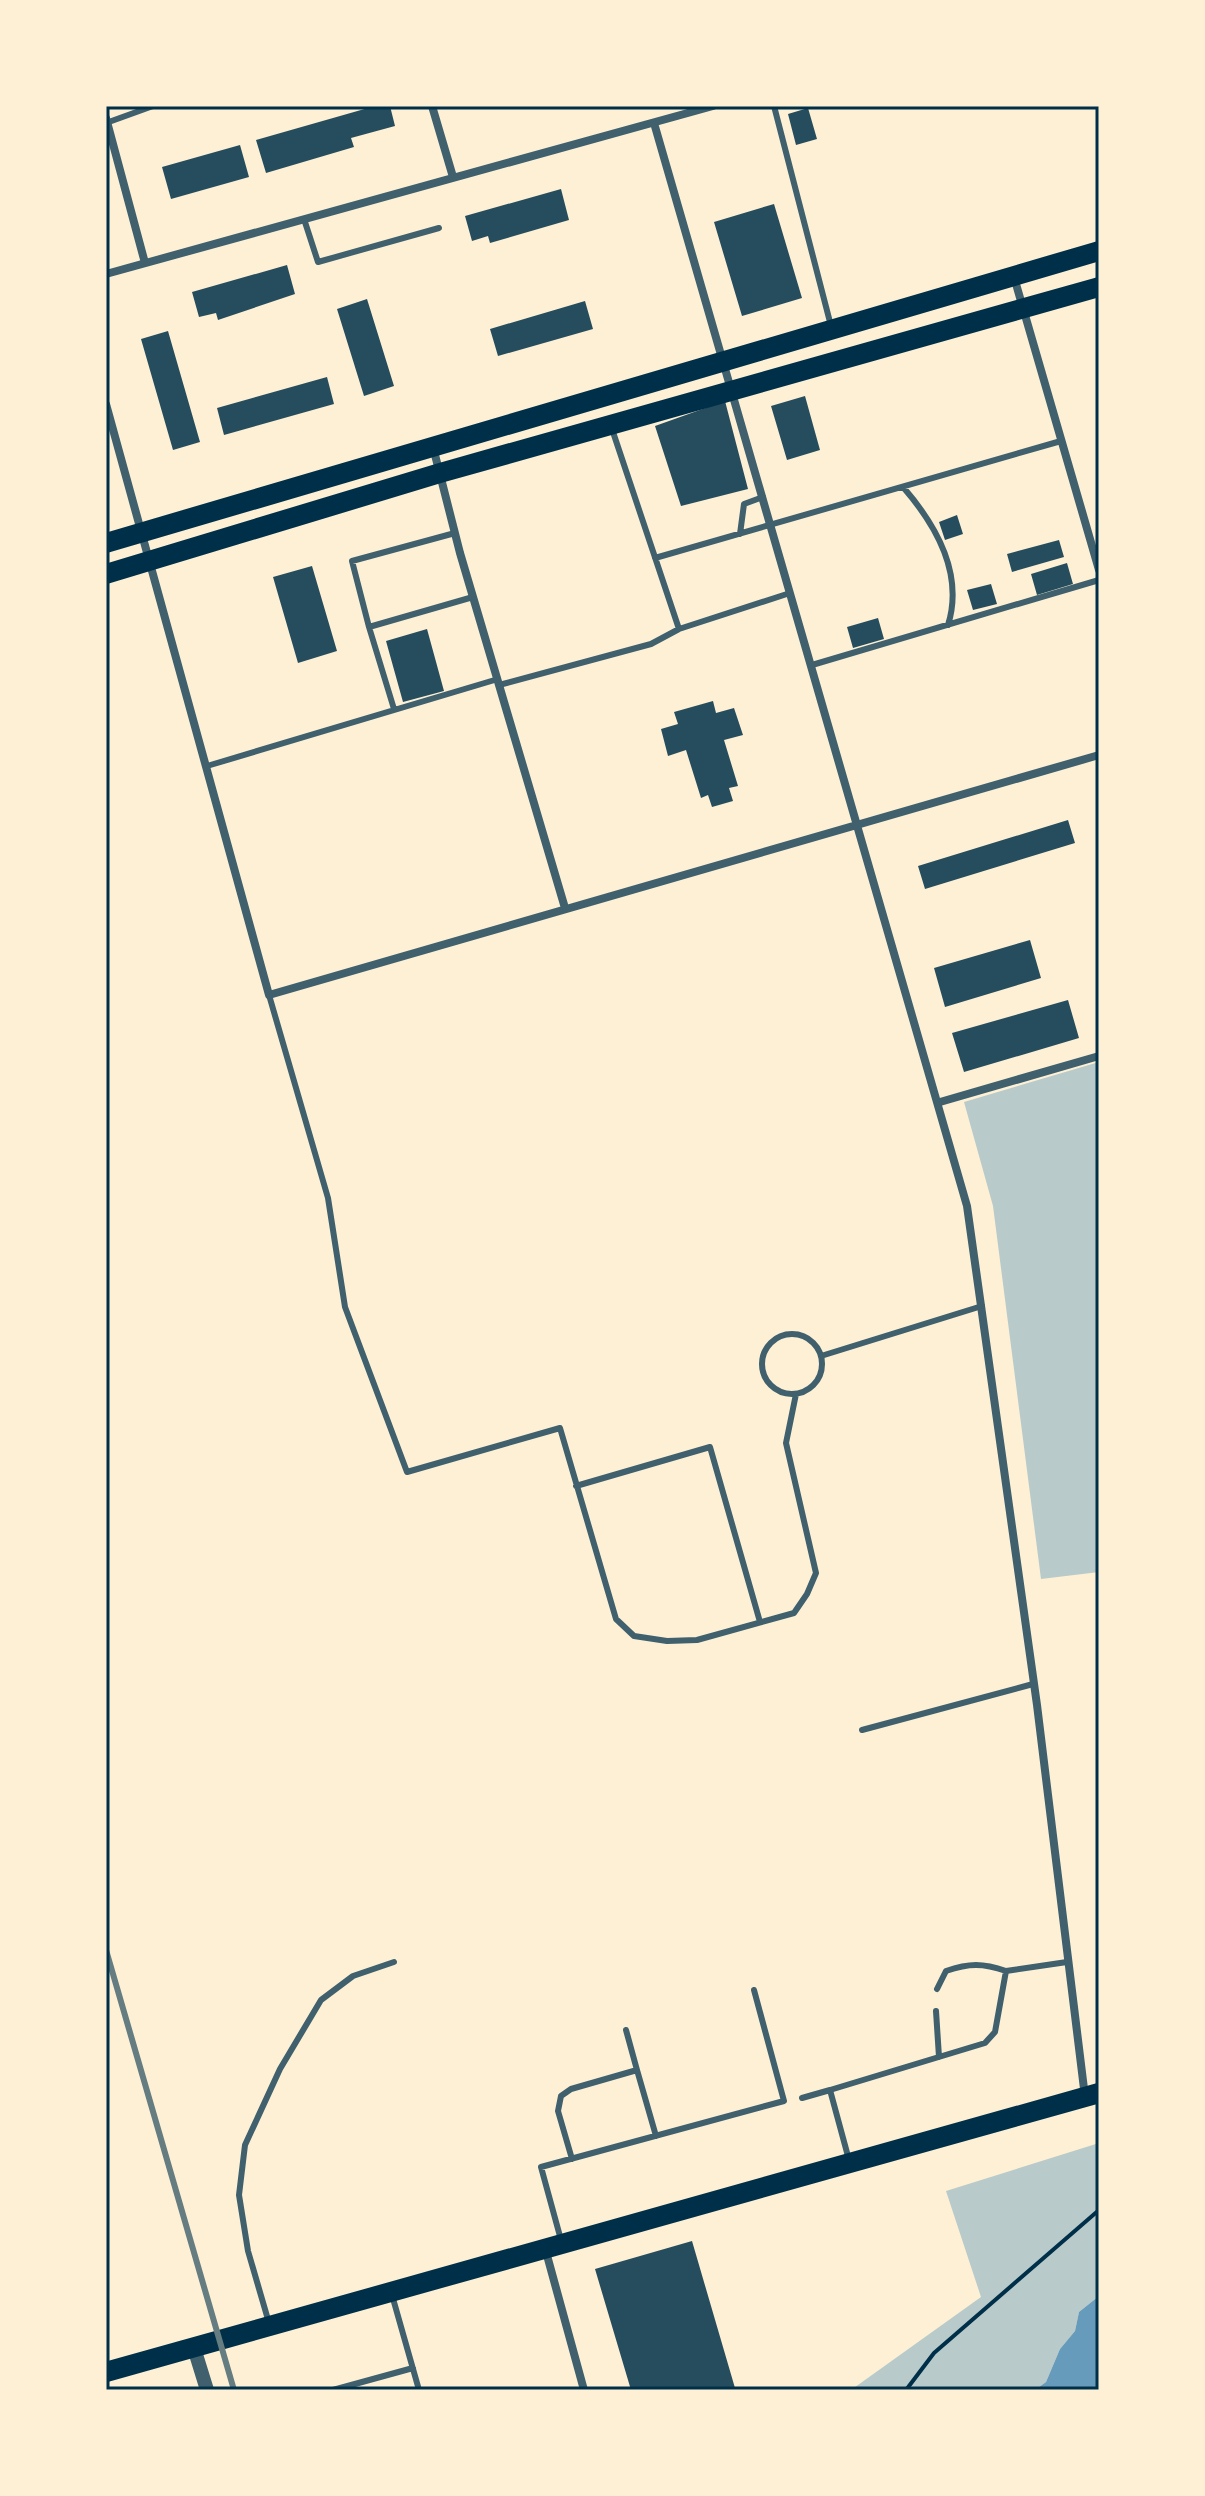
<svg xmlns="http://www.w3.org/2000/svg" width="1205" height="2496" viewBox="0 0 1205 2496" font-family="Overpass,sans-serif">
<rect width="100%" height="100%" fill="#fdf0d5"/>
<!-- green -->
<path fill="#b9caca" d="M1099 1062V1572L1041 1579 993 1206 964 1102Z
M1099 2143V2296L1079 2312 1075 2331 1060 2349 1046 2382 1035 2390H851L981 2297 946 2191Z"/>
<!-- water -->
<path fill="#669bbc" d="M1099 2296V2390H1035L1046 2382 1060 2349 1075 2331 1079 2312Z"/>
<!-- building -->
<path fill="#264d5e" d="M375 106H390L395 126 351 138 354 147 266 173 256 140Z
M808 108 817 139 796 145 788 114Z
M240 145 249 177 171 199 162 167Z
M561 189 569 220 490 243 488 236 472 241 465 216Z
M774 204 802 298 742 316 714 222Z
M287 265 295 294 218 320 216 313 199 317 192 292Z
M367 299 394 386 364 396 337 309Z
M585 301 593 329 498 356 490 329Z
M168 331 200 442 173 450 141 339Z
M327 377 334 404 224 435 217 408Z
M805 396 820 450 787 460 771 406Z
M725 401 748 489 681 506 655 426Z
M957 515 963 534 945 540 939 522Z
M1059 540 1064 557 1012 572 1007 554Z
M1067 563 1073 584 1037 595 1031 574Z
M312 566 337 651 298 663 273 577Z
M991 584 997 604 973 610 967 590Z
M878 618 884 639 853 648 847 627Z
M427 629 444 691 403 702 386 641Z
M713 701 716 713 734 708 743 735 724 740 738 786 729 788 733 801 712 807 708 795 701 798 686 750 668 756 661 729 678 724 674 712Z
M1068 820 1075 843 925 889 918 866Z
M1030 940 1041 978 945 1007 934 968Z
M1068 1000 1079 1038 964 1072 952 1033Z
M692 2241 735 2388 631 2390 595 2269Z"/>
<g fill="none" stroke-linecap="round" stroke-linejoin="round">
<!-- path -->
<path stroke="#003049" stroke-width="4" d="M906 2390 934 2353 1099 2210"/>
<!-- service -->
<path stroke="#3f606c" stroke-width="6" d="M774 106 831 326
M106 123 153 106
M304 219 318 262 439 228
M612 429 679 629
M903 487C936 525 964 574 948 625
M455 533 352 561 369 627 473 597
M740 534 744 504 763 497
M655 558 1061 441
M369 627 394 709
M812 665 1099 580
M499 685 651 644 679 629 790 593
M207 766 498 679
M269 995 328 1198 345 1307 407 1472 560 1428 616 1619 634 1636 667 1641 697 1640 794 1613 807 1594 816 1573 786 1443 796 1394
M762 1364a30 30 0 1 1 60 0a30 30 0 1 1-60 0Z
M821 1356 982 1306
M576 1486 710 1447 760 1622
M862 1730 1033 1684
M937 1989 946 1971C969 1963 983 1963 1006 1971
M936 2011 939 2057
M626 2030 637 2070
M802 2098 830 2090
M572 2159 558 2111 561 2096 571 2089 637 2070 656 2136
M849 2160 830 2090 985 2043 995 2032 1006 1971 1067 1962
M561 2240 541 2167 784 2101 754 1990
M392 2295 419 2390
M269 2323 248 2251 239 2195 245 2145 280 2069 321 2000 353 1976 394 1962
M333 2390 413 2368"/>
<!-- minor -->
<path stroke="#3f606c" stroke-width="8" d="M432 106 453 177
M106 118 145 263
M654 123 967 1206 1037 1705 1085 2097
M106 274 713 106
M1014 277 1099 570
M106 404 269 995 1099 755
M433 447 460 553 565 908
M940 1102 1099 1056
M545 2248 584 2390"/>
<!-- tertiary -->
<path stroke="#3f606c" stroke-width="14" d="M194 2348 207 2390"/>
<!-- primary -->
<path stroke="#003049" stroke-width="20" d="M106 543 1099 251
M106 574 440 473 1099 287
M106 2372 1099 2093"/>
<!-- rail -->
<path stroke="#657d81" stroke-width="6" d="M106 1950 234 2390"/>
</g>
<!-- border -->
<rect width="1205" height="2496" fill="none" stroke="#fdf0d5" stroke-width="216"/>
<rect x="108" y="108" width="989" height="2280" fill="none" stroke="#003049" stroke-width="3"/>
</svg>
